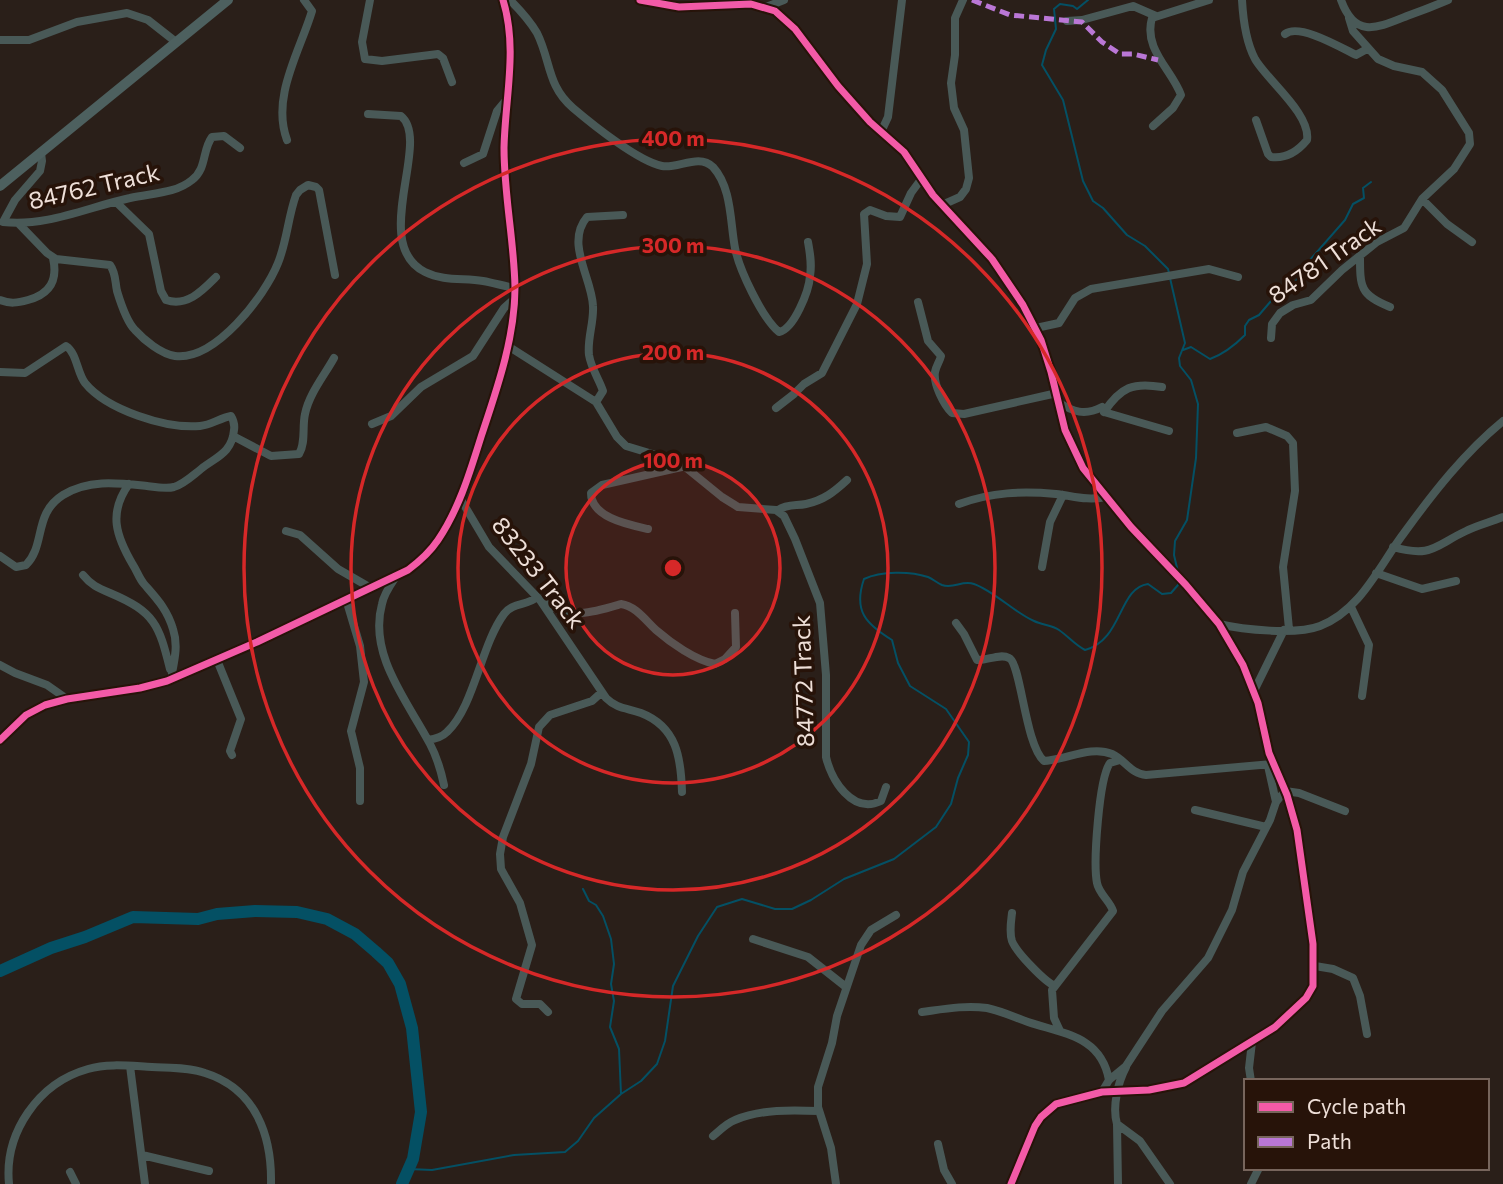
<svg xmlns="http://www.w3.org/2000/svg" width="1503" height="1184" viewBox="0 0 1503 1184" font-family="Commissioner,sans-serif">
<rect width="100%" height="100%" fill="#2a1f19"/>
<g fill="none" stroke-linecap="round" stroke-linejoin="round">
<!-- stream -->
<path stroke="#045064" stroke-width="2" d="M1088 0 1077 9 1073 6 1060 4 1054 9 1056 29 1046 50 1042 65 1063 100 1083 181 1093 201 1103 208 1127 235 1145 246 1168 269 1169 273
M1170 278 1185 343 1179 358 1180 366 1191 380 1198 404 1196 458 1187 520 1175 541 1174 555 1178 572
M1183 350 1191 347 1210 359C1224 354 1235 345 1245 335V326L1249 320 1259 315 1271 301 1292 287 1309 261 1345 220 1353 204 1364 198 1363 188 1371 182
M583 889 589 901 596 905 603 916 611 939 614 964 611 984 614 1001 610 1027 619 1049 621 1094
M409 1169 432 1170 514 1155 565 1152 578 1141 594 1118 621 1094 641 1081 657 1064 665 1041 673 986 698 936 717 907 742 899 775 909H792L811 900 844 879 894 859 936 827 951 804 958 778 968 755 969 742 946 709 910 686 898 663 892 640C866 624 853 611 864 579 881 571 910 571 928 577 933 579 937 583 942 585 954 589 962 580 974 584 994 591 1015 613 1034 621 1042 625 1052 625 1059 630 1069 637 1075 645 1085 650 1123 640 1118 588 1148 584L1162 594 1171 593 1178 585V581"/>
<!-- river -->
<path stroke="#045064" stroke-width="12" d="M0 971 51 948 85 937 133 917 198 919 217 914 255 911 297 912 327 919 355 934 376 952 388 963 400 984 412 1028 421 1112 413 1159 402 1184"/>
<!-- minor -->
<path stroke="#495957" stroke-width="8" d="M370 0 362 42 365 59 382 61 438 54 443 58 452 82
M510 0C520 10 530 21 537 33 551 61 547 86 573 108 593 125 638 161 662 166 678 169 699 153 713 167 732 188 730 222 735 248 739 269 762 318 779 332 794 329 809 291 810 276 812 264 810 253 808 242
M640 0 679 7 751 4 775 11 795 29 838 86 870 122 904 152 933 195 992 259 1023 305 1041 340 1051 372 1065 430 1083 468 1131 527 1186 585 1219 624 1243 665 1258 703 1269 753 1287 795 1297 830 1313 944V986L1306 998 1275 1027 1184 1083 1149 1090 1102 1092 1056 1104 1041 1117 1035 1126 1011 1184
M1242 0C1243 18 1246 42 1255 59 1267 80 1311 114 1307 140 1298 151 1286 159 1271 157L1268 154 1256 120
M1341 0C1355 39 1377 28 1407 16 1421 11 1434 6 1448 0
M766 7 784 0
M1067 21 1082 20 1133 6 1156 16
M1285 34C1299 23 1340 47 1356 55L1367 49
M0 40H29L77 22 127 13 148 20 176 42
M368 114 401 116C432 141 369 244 425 272 443 281 463 278 483 281 494 283 504 286 515 288
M1153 126 1173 108 1181 95C1172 70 1143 49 1152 18L1209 0
M881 132 888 117 902 0
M287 140C271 97 300 51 312 11L304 0
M41 153 42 161 40 171 15 200 3 222C47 227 88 207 130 198 151 193 175 194 192 180 207 169 202 150 212 137L224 136 240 148
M464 163 483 154 497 111 507 99
M1422 199 1447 224 1472 242
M116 202 149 234 161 291 166 300C187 307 202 291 216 277
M942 205 960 197 966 189 969 178 964 130 954 108 951 83 955 55V18L963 0
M19 224 47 253 56 259 110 265C116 273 115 282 117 291 120 301 127 322 135 330 144 340 161 354 175 356 215 361 265 296 278 263 287 241 288 217 296 195L300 190 308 185 316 187 319 190 335 275
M1360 256C1360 287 1360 295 1390 307
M0 300C10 304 17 303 28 300 50 294 58 280 53 258
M918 302 928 341 941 356C940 361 936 366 935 372 933 384 944 405 952 413L964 414 1057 393
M1036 328 1059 323 1075 298 1091 289 1209 269 1238 277
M1271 338 1272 324 1280 313 1293 305 1311 300 1342 270 1377 242 1404 228 1422 199 1454 169 1470 144 1469 133 1442 90 1422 72 1394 66 1378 59 1353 31 1349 18
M508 346 596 402 617 437 626 446 679 462 722 497 738 507 776 510 784 516 795 539 820 603 826 675V757C831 779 852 815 881 801L886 787
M0 372 25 373 66 346C77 353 77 373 85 383 107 410 166 429 200 426 211 425 220 418 231 416 234 421 235 424 234 430 232 453 216 457 201 469 192 476 184 484 174 487 166 489 155 487 147 486 118 483 89 479 63 495 33 514 46 545 26 565L16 567 0 556
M596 402 603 391C599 379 591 368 589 355 587 339 594 323 593 306 592 278 565 243 587 217L623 215
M1058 402C1073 412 1085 416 1102 407L1104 412C1121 387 1133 382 1162 387
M776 408 794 394 804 384 822 373 857 304 867 264 864 214 870 210 886 216 900 217 911 193 922 178
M1104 412 1169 431
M372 424 391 416 421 387 473 356 504 308 514 299
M1237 433 1266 427 1287 436 1293 443 1295 491 1283 567 1289 629
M233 436 271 456 299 454C306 443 302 427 305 414 309 394 324 376 334 358
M129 484C108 513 116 536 133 565 137 571 139 578 144 584 157 599 167 609 173 629 178 644 175 658 172 673
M460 498 489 547 540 600 606 698C617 709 628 708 641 713 677 727 681 758 682 792
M959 504C992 492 1022 491 1056 494 1073 496 1088 501 1105 497
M778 510C787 504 796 506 806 504 824 500 834 492 847 480
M648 529C630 525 591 518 591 493L602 485 686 466
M286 531 300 535 338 569 371 588
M1393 547C1432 558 1434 546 1466 531 1478 525 1491 522 1503 517
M1042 567 1050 522 1063 495
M1376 573 1422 589 1456 581
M83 575C91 585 98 588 110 593 155 612 159 625 170 669
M397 575C391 584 384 593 382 604 368 655 408 702 430 744 437 757 441 771 444 785
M346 599 360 646 364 682 351 731 360 768V801
M545 603C570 620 594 612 621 604 636 606 646 621 656 630 671 643 695 660 715 664L725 659 736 647 735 613
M1351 607 1369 645 1362 696
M956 623 964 634 977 660C987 661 1000 653 1009 658 1021 663 1025 745 1044 761 1066 760 1091 745 1112 754 1125 760 1131 774 1146 775L1273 764
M1219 624C1243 630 1297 635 1320 626 1361 610 1379 566 1404 533 1433 493 1465 452 1503 421
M217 660 241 719 230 751 232 755
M0 665 15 673 47 685 67 699
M1254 691 1284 630
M0 740 26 715 45 705 67 699 140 688 167 681 257 642 408 570C420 561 430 552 438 540 459 509 470 472 481 437 497 389 515 338 515 287 514 240 504 195 504 148 505 98 518 49 503 0
M428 740C435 739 442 737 447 732 474 707 481 645 504 614 513 602 527 606 537 597
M1268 766 1276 802
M1195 810 1266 827
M1012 913C1011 922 1009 932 1012 941 1016 952 1045 982 1055 986
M753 939 808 957 846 987
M1315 966 1333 969 1353 978 1360 996 1367 1034
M548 1012 540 1004H522L516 999 532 945 520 903 501 869 500 854 503 837 531 764 539 727 550 715 592 701 602 692
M922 1012C944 1009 965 1005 987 1008 1001 1011 1014 1017 1028 1022 1064 1034 1101 1036 1109 1080
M1060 1031 1054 1018 1052 990 1113 911C1110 901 1099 894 1097 883 1093 863 1099 778 1110 763L1120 760
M130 1066 145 1184
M1126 1067C1118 1082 1112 1107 1117 1124L1140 1141 1170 1184
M1251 1081 1249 1068 1252 1042
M1102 1092 1109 1080 1126 1066 1162 1011 1208 958 1232 910 1243 872 1270 820 1276 802 1285 791 1299 793 1345 811
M1117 1124 1118 1184
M713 1136C720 1130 727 1123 735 1120 761 1109 792 1110 819 1111
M938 1144 944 1170 952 1184
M142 1155 209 1171
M70 1172 76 1184
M9 1184C4 1133 38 1083 88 1069 108 1063 131 1066 152 1067 169 1068 188 1067 205 1073 256 1089 272 1136 271 1184
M836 1184 831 1148 818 1107V1087L832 1043 837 1016 861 945 871 930 896 915
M1251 1184 1259 1168"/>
<!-- major -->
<path stroke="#4d605f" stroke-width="10" d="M0 186 228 0"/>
<!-- quiet -->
<path stroke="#ba77d6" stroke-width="5" stroke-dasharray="10 5" stroke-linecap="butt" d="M972 0 1010 15 1082 22 1102 42 1120 54H1133L1158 60"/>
<!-- cycleway casing -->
<g stroke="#271309" stroke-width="11">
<path id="cycleway" d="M640 0 679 7 751 4 775 11 795 29 838 86 870 122 904 152 933 195 992 259 1023 305 1041 340 1051 372 1065 430 1083 468 1131 527 1186 585 1219 624 1243 665 1258 703 1269 753 1287 795 1297 830 1313 944V986L1306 998 1275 1027 1184 1083 1149 1090 1102 1092 1056 1104 1041 1117 1035 1126 1011 1184
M0 740 26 715 45 705 67 699 140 688 167 681 257 642 408 570C420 561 430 552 438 540 459 509 470 472 481 437 497 389 515 338 515 287 514 240 504 195 504 148 505 98 518 49 503 0"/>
</g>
<!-- cycleway -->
<use href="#cycleway" stroke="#f35aa7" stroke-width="7"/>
</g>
<!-- distance rings -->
<circle cx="673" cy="568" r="107" fill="#d62828" fill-opacity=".12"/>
<g fill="none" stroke="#d62828" stroke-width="3.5">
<circle cx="673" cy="568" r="107"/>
<circle cx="673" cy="568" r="215"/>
<circle cx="673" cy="568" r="322"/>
<circle cx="673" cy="568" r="429"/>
</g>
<g text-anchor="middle" stroke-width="7" stroke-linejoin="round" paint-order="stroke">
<!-- street labels -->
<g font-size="24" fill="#eedfd8" stroke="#271309">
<text transform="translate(94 187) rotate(-13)" y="8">84762 Track</text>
<text transform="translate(1325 261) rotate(-35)" y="8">84781 Track</text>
<text transform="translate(538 573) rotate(52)" y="8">83233 Track</text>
<text transform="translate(804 681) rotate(-92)" y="8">84772 Track</text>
</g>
</g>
<circle cx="673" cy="568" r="10" fill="#d62828" stroke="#271309" stroke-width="3.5"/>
<g font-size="21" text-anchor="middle" font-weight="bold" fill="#d62828" stroke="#271309" stroke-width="7" stroke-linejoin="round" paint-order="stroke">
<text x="673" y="146">400 m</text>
<text x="673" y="253">300 m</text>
<text x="673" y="360">200 m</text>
<text x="673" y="468">100 m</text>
</g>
<!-- legend -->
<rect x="1244" y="1079" width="245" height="91" fill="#271309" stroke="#77655c" stroke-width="2"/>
<rect x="1258" y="1102" width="35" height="10" fill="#f35aa7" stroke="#77655c" stroke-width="2"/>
<text x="1307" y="1114" font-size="21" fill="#eedfd8">Cycle path</text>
<rect x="1258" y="1137" width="35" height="10" fill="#ba77d6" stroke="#77655c" stroke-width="2"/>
<text x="1307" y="1149" font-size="21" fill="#eedfd8">Path</text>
</svg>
